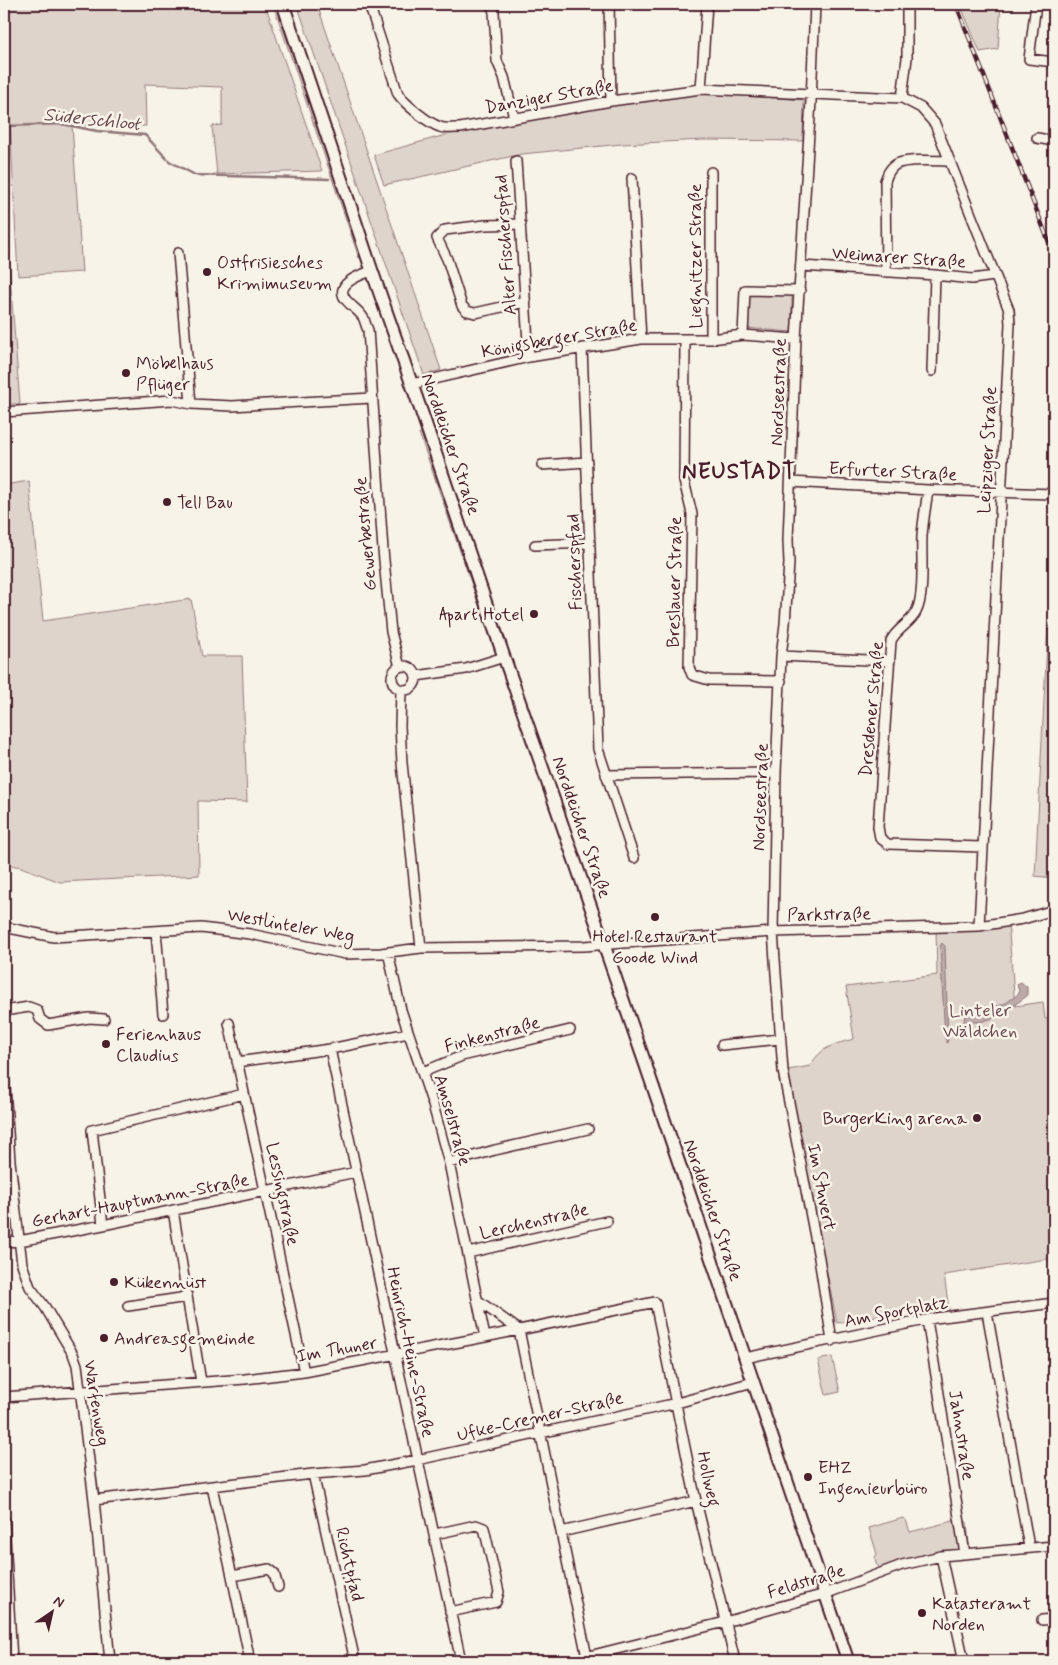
<svg xmlns="http://www.w3.org/2000/svg" width="1058" height="1665" viewBox="0 0 1058 1665" font-family="Mynerve,sans-serif">
<rect width="100%" height="100%" fill="#f7f3e8"/>
<filter id="ink" filterUnits="userSpaceOnUse"><feTurbulence type="fractalNoise" baseFrequency=".02" numOctaves="2"/><feDisplacementMap in="SourceGraphic" scale="10" xChannelSelector="R" yChannelSelector="G"/><feConvolveMatrix kernelMatrix="1 2 1 2 8 2 1 2 1" color-interpolation-filters="sRGB"/></filter>
<g filter="url(#ink)">
<!-- green -->
<path fill="#ded4cc" stroke="#947a7c" d="M4 4H265L322 171 217 174 212 126 222 125V87L145 84 146 126 72 125 82 272 18 276Z
M273 4H275L360 255 359 258Z
M297 4H317L441 370 424 375Z
M960 4H1001L998 49 980 52Z
M701 93 804 100 803 141 704 140 622 144 522 154 384 185 374 155 449 134 611 105Z
M4 200 20 404H8L4 401Z
M748 292 792 294V332L746 328Z
M419 433H421L461 550 465 553 492 635 490 637Z
M29 481 43 621 191 599 202 656H242L247 802 198 801 199 875 60 882 21 867 4 864V485Z
M1048 623 1054 627V878L1035 876Z
M1008 922 1015 1006 1043 1002 1045 1019 1054 1018V1258L944 1275 950 1316 935 1318 932 1306 837 1323 807 1173 788 1070 810 1066C821 1047 834 1044 854 1039L846 987 937 975 936 928Z
M832 1357 840 1392 826 1395 818 1360Z
M903 1518 906 1520 910 1532 961 1519 967 1522 969 1545C958 1554 948 1550 934 1553 916 1557 898 1561 880 1568L876 1564 875 1557 877 1554 869 1528Z"/>
<!-- water -->
<path fill="#bcaaa7" stroke="#8e7275" d="M942 943 945 946 948 1039 947 1043 945 1038 940 946Z
M1021 982 1027 987V996L1013 1006 1008 1013 1004 1015 980 1022H964L965 1014C982 1001 993 1013 1010 1000 1014 997 1016 997 1019 992L1017 984Z"/>
<g fill="none" stroke-linecap="round" stroke-linejoin="round">
<!-- stream -->
<path stroke="#8e7275" stroke-width="2.5" d="M4 78 7 126 62 124 97 131 145 135 169 161 195 175 329 179"/>
<!-- minor casing -->
<g stroke="#4a1f2b" stroke-width="12">
<path id="minor" d="M369 4 398 94C405 104 428 123 440 127 445 129 454 128 460 128L611 101 701 89 902 98 921 108 935 124 1009 310 1010 324 979 926
M491 4 494 12 497 61 504 77 514 118
M609 4 611 101
M815 4 811 101 796 339 788 540 789 563 785 624 781 656 776 773 773 932 783 1071 819 1258 832 1341
M1036 4 1029 59 1054 62
M701 89 707 4
M902 98 907 58V5
M1037 138 1054 141
M516 161 529 357
M711 172V339
M632 178 641 339
M521 224 485 225 445 230 437 238 447 259 462 306 467 311 475 313 525 302
M178 253 191 404
M802 266 935 275 972 279 994 276
M372 271C359 275 332 285 347 301 352 307 360 311 364 319 365 322 366 326 368 330L383 550 391 632 400 667
M886 272 885 181C887 175 889 169 895 165 905 158 938 161 950 161
M743 335 745 290 800 291
M685 340 684 481 692 514 689 667 692 675 709 680 781 681
M582 348 598 749 634 858
M932 371 935 275
M412 384 529 357 641 339H711L743 335 796 339
M4 412 172 400 191 404 232 406 372 398
M542 465 587 462
M791 482 928 490 1053 494
M928 490C926 505 923 521 922 536 921 555 925 596 916 612 910 624 896 629 891 641L878 827 880 838 888 844 982 847
M535 545 590 543
M781 656 890 661
M392 678a12 12 0 1 1 24 0a12 12 0 1 1-24 0Z
M416 676 466 669 504 657
M401 690 400 726 402 763 421 948
M606 775 776 773
M4 927 54 937 201 928 250 934 345 954 381 953 421 948 584 946 773 932 979 926 1023 919 1054 910
M156 931 163 1014
M388 952 401 1010 433 1105 449 1163 485 1337
M4 1011 29 1007 37 1010 40 1019 48 1025 89 1018 104 1019
M229 1023 304 1372
M722 1045 780 1039
M330 1049 461 1661
M237 1062 330 1049 408 1033
M423 1072 462 1056 570 1030
M4 1073 10 1161 22 1264 30 1287 45 1307 73 1354 77 1365 94 1500 110 1661
M449 1163 495 1150 588 1129
M173 1210 201 1382
M103 1225 92 1130 244 1094
M4 1242 19 1241 103 1225 356 1172
M468 1253 607 1221
M477 1300 519 1330 587 1657
M128 1306 187 1297
M987 1312 1029 1547
M927 1320 965 1554
M745 1358 935 1318 1054 1303
M4 1397 245 1379 304 1372 485 1337 655 1302 696 1501 735 1661
M313 1474 355 1661
M212 1487 232 1576
M94 1500 313 1474 365 1470 417 1460 677 1403 753 1382
M4 1520 12 1661
M561 1532 696 1501
M435 1534 476 1525 484 1528 499 1592 496 1602 450 1612
M941 1556 964 1661
M1042 1620 1054 1619
M83 1661 110 1660
M250 1661 232 1576 269 1569 274 1573 278 1587
M569 1661 725 1622 825 1594 902 1565 941 1556 1054 1546"/>
</g>
<!-- major casing -->
<g stroke="#4a1f2b" stroke-width="15">
<path id="major" d="M283 4 372 271 424 419 504 657 645 1063 848 1661"/>
</g>
<!-- minor -->
<use href="#minor" stroke="#f7f3e8" stroke-width="9"/>
<!-- major -->
<use href="#major" stroke="#f7f3e8" stroke-width="11"/>
<!-- rail casing -->
<g stroke="#4a1f2b" stroke-width="4.5">
<path id="rail" d="M956 4 1054 255"/>
</g>
<!-- rail -->
<use href="#rail" stroke="#f7f3e8" stroke-width="2.5" stroke-dasharray="8" stroke-linecap="butt"/>
</g>
</g>
<!-- markers -->
<g fill="#4a1f2b" stroke="#f7f3e8" stroke-width="2">
<circle cx="207" cy="272" r="5"/>
<circle cx="126" cy="373" r="5"/>
<circle cx="167" cy="502" r="5"/>
<circle cx="534" cy="614" r="5"/>
<circle cx="655" cy="917" r="5"/>
<circle cx="106" cy="1044" r="5"/>
<circle cx="977" cy="1118" r="5"/>
<circle cx="114" cy="1282" r="5"/>
<circle cx="104" cy="1338" r="5"/>
<circle cx="808" cy="1477" r="5"/>
<circle cx="922" cy="1613" r="5"/>
</g>
<g text-anchor="middle" stroke-width="5" stroke-linejoin="round" paint-order="stroke">
<!-- street labels -->
<g font-size="18" fill="#4a1f2b" stroke="#f7f3e8">
<text transform="translate(549 96) rotate(-10)" y="6">Danziger Straße</text>
<text transform="translate(505 245) rotate(-94)" y="6">Alter Fischerspfad</text>
<text transform="translate(695 256) rotate(-90)" y="6">Liegnitzer Straße</text>
<text transform="translate(899 257) rotate(4)" y="6">Weimarer Straße</text>
<text transform="translate(559 338) rotate(-10)" y="6">Königsberger Straße</text>
<text transform="translate(778 392) rotate(-88)" y="6">Nordseestraße</text>
<text transform="translate(451 444) rotate(71)" y="6">Norddeicher Straße</text>
<text transform="translate(987 450) rotate(-87)" y="6">Leipziger Straße</text>
<text transform="translate(893 471) rotate(3)" y="6">Erfurter Straße</text>
<text transform="translate(365 534) rotate(-95)" y="6">Gewerbestraße</text>
<text transform="translate(574 562) rotate(-92)" y="6">Fischerspfad</text>
<text transform="translate(674 582) rotate(-89)" y="6">Breslauer Straße</text>
<text transform="translate(871 709) rotate(-85)" y="6">Dresdener Straße</text>
<text transform="translate(760 797) rotate(-88)" y="6">Nordseestraße</text>
<text transform="translate(582 827) rotate(71)" y="6">Norddeicher Straße</text>
<text transform="translate(829 914) rotate(-1)" y="6">Parkstraße</text>
<text transform="translate(291 925) rotate(10)" y="6">Westlinteler Weg</text>
<text transform="translate(492 1034) rotate(-15)" y="6">Finkenstraße</text>
<text transform="translate(453 1120) rotate(74)" y="6">Amselstraße</text>
<text transform="translate(822 1187) rotate(79)" y="6">Im Stuvert</text>
<text transform="translate(283 1194) rotate(78)" y="6">Lessingstraße</text>
<text transform="translate(140 1200) rotate(-11)" y="6">Gerhart-Hauptmann-Straße</text>
<text transform="translate(713 1210) rotate(71)" y="6">Norddeicher Straße</text>
<text transform="translate(534 1221) rotate(-13)" y="6">Lerchenstraße</text>
<text transform="translate(896 1311) rotate(-11)" y="6">Am Sportplatz</text>
<text transform="translate(337 1349) rotate(-10)" y="6">Im Thuner</text>
<text transform="translate(411 1352) rotate(78)" y="6">Heinrich-Heine-Straße</text>
<text transform="translate(97 1403) rotate(81)" y="6">Warfenweg</text>
<text transform="translate(540 1416) rotate(-13)" y="6">Ufke-Cremer-Straße</text>
<text transform="translate(962 1435) rotate(81)" y="6">Jahnstraße</text>
<text transform="translate(709 1479) rotate(78)" y="6">Hollweg</text>
<text transform="translate(350 1564) rotate(77)" y="6">Richtpfad</text>
<text transform="translate(806 1581) rotate(-17)" y="6">Feldstraße</text>
</g>
<!-- poi labels -->
<g font-size="18" fill="#4a1f2b" stroke="#f7f3e8" text-anchor="start">
<text x="217" y="268">Ostfrisiesches<tspan x="217" dy="21">Krimimuseum</tspan></text>
<text x="136" y="369">Möbelhaus<tspan x="136" dy="21">Pflüger</tspan></text>
<text x="177" y="508">Tell Bau</text>
<text x="524" y="620" text-anchor="end">Apart Hotel</text>
<text x="655" y="942" text-anchor="middle">Hotel Restaurant<tspan x="655" dy="21">Goode Wind</tspan></text>
<text x="116" y="1040">Ferienhaus<tspan x="116" dy="21">Claudius</tspan></text>
<text x="967" y="1124" text-anchor="end">BurgerKing arena</text>
<text x="124" y="1288">Kükennüst</text>
<text x="114" y="1344">Andreasgemeinde</text>
<text x="818" y="1473">EHZ<tspan x="818" dy="21">Ingenieurbüro</tspan></text>
<text x="932" y="1609">Katasteramt<tspan x="932" dy="21">Norden</tspan></text>
</g>
<!-- park labels -->
<g font-size="18" fill="#6f4c53" stroke="#f7f3e8">
<text x="980" y="1016">Linteler<tspan x="980" dy="21">Wäldchen</tspan></text>
</g>
<!-- water labels -->
<g font-size="19" font-style="italic" fill="#6c4950" stroke="#f7f3e8">
<text transform="translate(92 118) rotate(6)" y="7">Süderschloot</text>
</g>
<!-- district labels -->
<g font-size="22" font-weight="bold" letter-spacing="1" fill="#4a1f2b" stroke="#f7f3e8">
<text x="739" y="478">NEUSTADT</text>
</g>
</g>
<!-- margin -->
<rect width="1058" height="1665" fill="none" stroke="#f7f3e8" stroke-width="20"/>
<rect x="10" y="10" width="1038" height="1645" fill="none" stroke="#4a1f2b" stroke-width="2" filter="url(#ink)"/>
<!-- north arrow -->
<g transform="translate(52 1612) rotate(34)" stroke="#f7f3e8" stroke-width="4" paint-order="stroke">
<path d="M0-4L9 19L0 12L-9 19Z" fill="#4a1f2b"/>
<text y="-8" font-size="14" font-weight="bold" text-anchor="middle" fill="#4a1f2b">N</text>
</g>
</svg>
